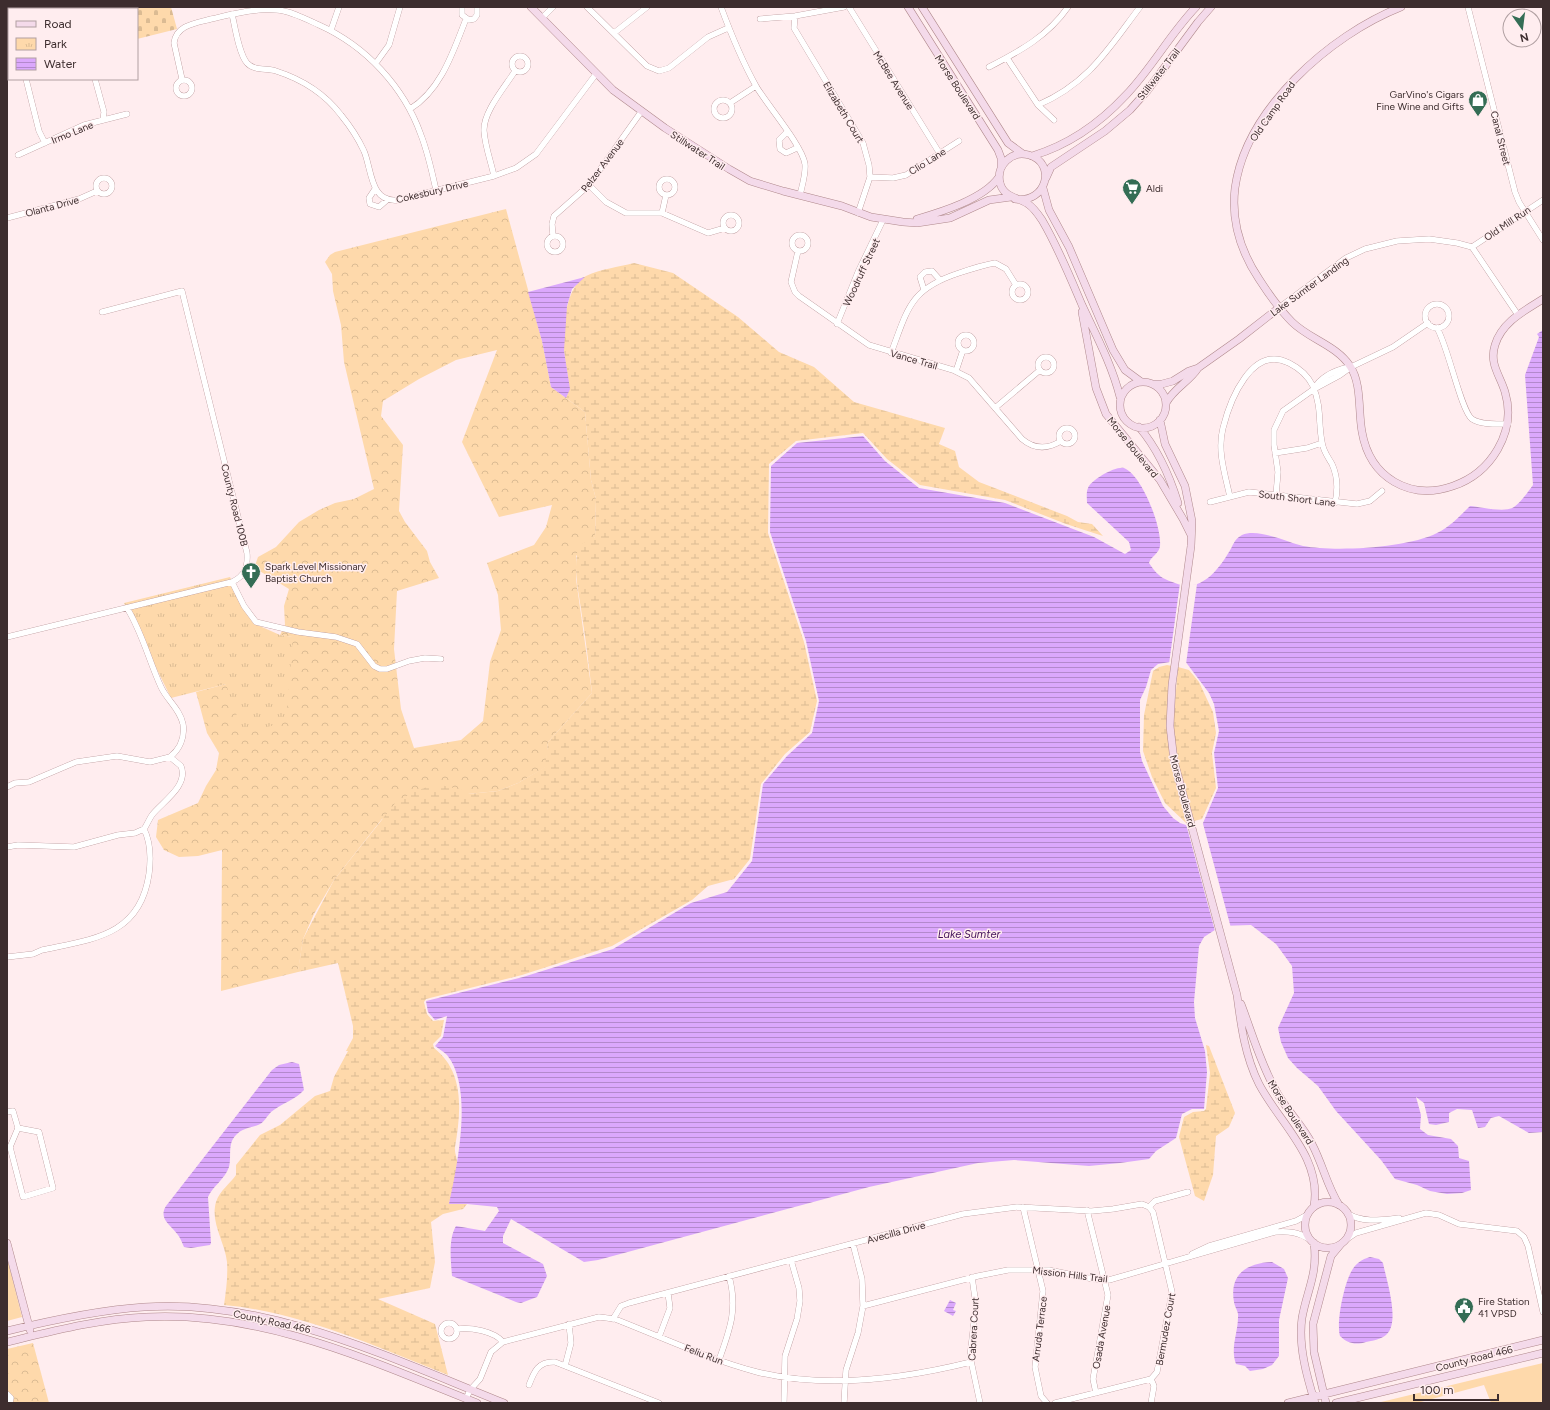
<svg xmlns="http://www.w3.org/2000/svg" width="1550" height="1410" viewBox="0 0 1550 1410" font-family="Figtree,sans-serif">
<defs>
<pattern id="forest-crowns" width="20" height="18" patternUnits="userSpaceOnUse"><rect width="20" height="18" fill="#fed9ab"/><path d="M2 6a3 3 0 1 1 6 0M12 15a3 3 0 1 1 6 0" fill="none" stroke="#dbbb93"/></pattern>
<pattern id="wetland-marsh" width="20" height="14" patternUnits="userSpaceOnUse"><rect width="20" height="14" fill="#fed9ab"/><path d="M1 5h8M5 5V1M11 12h8M15 12V8" fill="none" stroke="#dbbb93"/></pattern>
<pattern id="cemetery-stones" width="16" height="16" patternUnits="userSpaceOnUse"><rect width="16" height="16" fill="#fed9ab"/><path d="M2 7V4a2 2 0 0 1 4 0v3zM10 15v-3a2 2 0 0 1 4 0v3z" fill="#dbbb93"/></pattern>
<pattern id="park-tufts" width="24" height="20" patternUnits="userSpaceOnUse"><rect width="24" height="20" fill="#fed9ab"/><path d="M3 7l-1-3M5 7V3M7 7l1-3M15 17l-1-3M17 17v-4M19 17l1-3" fill="none" stroke="#dbbb93"/></pattern>
<pattern id="water-rules" width="6" height="5" patternUnits="userSpaceOnUse"><rect width="6" height="5" fill="#dba8fc"/><path d="M0 2.5h6" fill="none" stroke="#b389cc"/></pattern>
</defs>
<rect width="100%" height="100%" fill="#ffedef"/>
<!-- green -->
<path fill="#fed9ab" d="M7 1257 22 1317 7 1321Z
M1543 1363V1403H1491L1484 1385 1417 1403H1377Z"/>
<!-- forest -->
<path fill="url(#forest-crowns)" fill-rule="evenodd" d="M506 209 542 341 551 387 585 412 591 480 596 499 595 537 576 556V579L592 693 548 742 546 767 518 783 498 791 468 794 382 819 334 880 314 914 303 939 298 972 221 991 222 850 198 856 179 857 164 850 156 837 158 820 198 803 206 786 216 770 219 753 207 733 196 692 226 684 292 637 280 635 285 625 284 606 289 589 258 570 253 571 258 557 276 547 299 522 319 510 335 503 354 499 374 489 344 362 341 325 333 291 332 274 325 262 330 255 335 252ZM497 350 462 442 499 517 552 505 546 527 534 545 487 563 498 595 501 630 490 662 483 721 461 740 414 748 401 709 394 649 397 591 439 578 430 562 427 551 405 522 399 511 403 445 381 416 383 401 419 379 456 360Z
M33 1343 49 1403H7V1349Z"/>
<!-- wetland -->
<path fill="url(#wetland-marsh)" d="M634 263 673 273 738 317 779 352 814 367 854 402 945 428 939 444 955 451 959 467 979 482 1067 516 1078 522 1092 524 1103 536 1066 524 1005 500 920 485 887 459 863 433 796 441 769 464 768 533 804 642 817 701 810 732 785 754 761 784 750 859 734 879 708 886 692 900 612 946 522 975 426 999 424 1002 427 1014 433 1021 444 1020 441 1036 433 1044 434 1048C465 1072 461 1112 455 1147 454 1153 458 1159 457 1165 456 1178 452 1191 449 1204H467L463 1209 443 1214 431 1222 435 1262 430 1288 378 1299 435 1324 448 1375C376 1347 302 1312 224 1305 226 1291 228 1277 227 1262 225 1242 210 1223 216 1202 220 1190 230 1184 236 1175V1165L260 1135 280 1125 315 1096 330 1091 334 1077 348 1051H346L353 1038V1026L338 963 298 972V970L303 939 334 880 396 802 415 791 437 784 466 791 468 794 498 791 518 783 545 767 548 742 592 693C589 667 586 641 582 616 579 592 572 569 579 545L595 537 596 499 591 480 585 412 566 398C571 385 567 373 565 359 562 337 563 288 586 276 601 269 618 267 634 263Z
M1167 665 1172 666 1167 725 1188 822 1186 823 1165 803 1152 777 1143 751 1144 715 1153 671 1159 667Z
M1178 667 1189 670 1199 682 1213 712 1216 733 1212 753 1216 788 1202 819 1194 821 1177 760 1173 726Z
M1206 1045 1209 1046 1235 1113 1229 1127 1216 1136 1213 1175 1204 1201 1195 1196 1179 1137 1184 1117 1193 1112 1204 1111 1206 1109 1210 1073Z"/>
<!-- cemetery -->
<path fill="url(#cemetery-stones)" d="M99 7H171L177 29 137 39V9H100Z"/>
<!-- park -->
<path fill="url(#park-tufts)" d="M230 577 253 623 280 635 293 637 286 721 243 735 226 684 171 698 124 603Z"/>
<!-- water -->
<path fill="url(#water-rules)" fill-rule="evenodd" d="M585 277 572 289 567 306 564 351 570 389 566 398 551 387 542 341 528 292Z
M1543 330V1132L1529 1133 1499 1116 1491 1118 1485 1127 1478 1128 1472 1110 1457 1109 1449 1113V1122L1436 1125 1429 1124 1424 1103 1416 1097 1421 1115 1420 1129 1428 1135 1451 1139 1458 1146 1459 1158 1469 1161 1471 1190 1462 1193 1447 1194 1430 1191 1417 1185 1395 1179 1381 1160 1336 1111 1318 1086 1297 1068 1288 1058 1281 1042 1278 1028 1294 993 1292 966 1276 944 1251 925 1221 926 1204 937 1199 946 1194 1002 1195 1018 1205 1051 1207 1072 1204 1109H1192L1182 1114 1176 1138 1156 1151 1149 1159 1120 1163 1089 1166 1014 1160 978 1163 869 1187 598 1260 584 1262 511 1219 503 1236V1243L543 1264 547 1276 537 1297 521 1303 516 1302 452 1276C451 1262 448 1239 456 1226L485 1231 499 1211 497 1207 467 1204H449C457 1166 474 1088 447 1055 444 1052 439 1049 435 1046L443 1037 447 1016 435 1020 428 1012 426 1001 523 977 613 949 691 903 727 892 752 861 763 784 787 756 812 733 819 701 806 641 770 532 771 466 797 443 863 436 885 461 919 488 1005 503 1094 537 1125 554 1131 550 1129 542 1087 503C1087 499 1086 492 1088 488 1091 480 1115 466 1124 468 1142 475 1162 527 1160 546 1159 554 1151 556 1149 563 1152 567 1155 572 1159 575 1163 579 1170 581 1175 583 1200 593 1217 572 1229 552 1233 546 1234 539 1242 535 1258 528 1287 542 1303 546 1335 552 1408 548 1437 533 1450 527 1460 516 1470 506 1480 507 1506 513 1514 507 1521 502 1528 492 1533 485L1525 375 1539 337 1537 334ZM1182 660 1185 661 1209 693 1214 704 1219 731 1214 753 1218 788 1203 823 1195 828 1180 823 1173 818 1163 806 1142 761 1140 752V700L1146 687 1151 670 1158 664Z
M292 1062 299 1064 304 1090C295 1100 282 1103 271 1112 267 1116 264 1123 258 1125 250 1128 242 1128 236 1135 227 1144 232 1156 229 1167 225 1179 213 1186 208 1197L211 1243 210 1245 191 1248 184 1247C182 1243 181 1239 178 1235 171 1225 158 1219 166 1206L272 1070 279 1065Z
M1370 1257 1379 1259 1383 1263C1386 1279 1401 1323 1386 1335 1381 1339 1372 1341 1366 1342 1356 1345 1348 1344 1340 1336 1336 1322 1344 1285 1351 1272 1355 1264 1362 1259 1370 1257Z
M1272 1262 1284 1269 1288 1278 1279 1320V1356L1272 1365 1263 1369 1250 1371 1245 1366 1236 1364C1230 1348 1238 1333 1238 1317 1239 1312 1235 1308 1234 1302 1229 1274 1247 1263 1272 1262Z
M950 1300 956 1303 953 1310 956 1311 953 1316 944 1311Z"/>
<!-- pier -->
<path fill="#ffedef" d="M1180 583 1187 585 1197 584 1186 664 1182 662 1169 664Z
M1202 820 1231 928H1222L1215 931 1186 824 1199 825Z"/>
<g fill="none" stroke-linecap="round" stroke-linejoin="round">
<!-- street casing -->
<g stroke="#af888b" stroke-width="6">
<path id="street" d="M8 7 9 9
M64 7 65 9
M462 7V15L469 20 474 19 477 15V7
M587 7 647 66 659 71 669 68 708 37 728 28
M721 7C731 34 742 61 756 86 767 105 802 145 805 164 806 174 802 186 800 195
M849 7 940 154
M1468 7 1515 192 1519 202 1543 240
M232 14C235 27 239 54 247 63 254 71 267 68 276 71 301 79 325 94 341 115 350 126 358 138 364 151 372 170 370 203 398 200L494 176 516 168 536 154 596 74
M795 16 794 28 863 143 869 165 870 177 858 213
M542 18 553 7
M760 19 795 16 844 7
M331 30 339 7
M614 33 647 7
M512 64a8 8 0 1 1 16 0a8 8 0 1 1-16 0Z
M1007 58 1038 105 1054 120
M376 63 389 45 400 7
M989 67C1020 51 1048 36 1068 7
M26 79 39 131 45 143
M95 79 104 112 103 120
M182 79 174 43C176 25 196 23 211 19 233 14 254 8 277 10 291 11 306 19 319 25 366 46 404 87 421 135 428 153 432 172 436 190
M176 88a8 8 0 1 1 16 0a8 8 0 1 1-16 0Z
M714 109a9 9 0 1 1 18 0a9 9 0 1 1-18 0Z
M730 103 756 86
M1038 105C1089 83 1108 49 1140 7
M410 109C441 90 453 52 466 19
M787 132 779 140 780 149 786 153 797 148
M18 155 84 125 127 114
M494 176C491 162 485 146 484 131 483 112 505 87 515 71
M870 177 893 178 906 175 959 141
M96 186a8 8 0 1 1 16 0a8 8 0 1 1-16 0Z
M659 187a8 8 0 1 1 16 0a8 8 0 1 1-16 0Z
M589 185 606 202 626 213H662L708 233 725 228
M375 189 369 198 370 204 379 207 387 200
M662 213 666 195
M723 223a8 8 0 1 1 16 0a8 8 0 1 1-16 0Z
M7 218 79 199 97 191
M792 243a8 8 0 1 1 16 0a8 8 0 1 1-16 0Z
M547 244a8 8 0 1 1 16 0a8 8 0 1 1-16 0Z
M553 236 552 224 554 216 589 185 641 112
M1472 247 1543 200
M798 251 791 282 795 292 799 296 869 345 953 370 969 378 1022 439C1035 450 1048 449 1061 441
M1012 292a8 8 0 1 1 16 0a8 8 0 1 1-16 0Z
M924 290 920 277 925 272 932 271 940 280
M1425 316a12 12 0 1 1 24 0a12 12 0 1 1-24 0Z
M1280 307 1346 258 1365 249 1397 241 1429 239 1457 243 1472 247 1518 315
M837 324 858 272 883 220
M1437 328C1448 346 1461 411 1472 419 1481 425 1497 424 1508 424
M958 343a8 8 0 1 1 16 0a8 8 0 1 1-16 0Z
M891 353C908 308 910 289 959 273 971 269 983 265 995 263L1006 269 1016 285
M1038 365a8 8 0 1 1 16 0a8 8 0 1 1-16 0Z
M956 371 963 350
M1314 389C1321 376 1336 370 1349 367
M995 408 1040 370
M1059 436a8 8 0 1 1 16 0a8 8 0 1 1-16 0Z
M1275 453 1307 448 1322 443
M1276 495 1278 472 1274 445V430L1283 411 1314 389 1340 375 1351 367 1393 347 1428 323
M1230 497C1225 474 1217 451 1223 428 1230 400 1252 344 1289 363 1299 368 1308 376 1313 386 1322 408 1318 422 1322 442 1323 451 1328 457 1332 464 1338 477 1338 490 1335 503
M1210 502 1249 492 1357 504 1370 501 1382 491
M232 582 244 606 256 622 298 632 336 637 357 644 374 666 380 669H387L409 661 425 658 441 659
M7 637 232 582C245 576 248 567 247 553L182 291 102 312
M7 787 15 783 29 782 76 762 117 756 150 762 170 757
M7 847 18 845 74 847 118 835 135 833 144 829
M7 957 33 954 42 950C93 939 140 936 149 874 151 859 151 843 144 829 147 825 149 819 152 815 162 802 189 786 181 766L170 757C180 749 185 737 183 724 180 709 167 700 161 687 149 661 142 632 127 608
M7 1112 13 1111 18 1128 39 1132 53 1188 23 1197 10 1147 18 1128
M1023 1207 1043 1291 1035 1367 1041 1396 1047 1403
M1149 1207 1153 1212 1172 1292 1157 1372 1151 1379 1154 1386 1151 1403
M1087 1210 1108 1295 1093 1379 1096 1393
M1348 1214C1365 1223 1380 1220 1399 1218
M1344 1241 1356 1233 1426 1213 1439 1215 1459 1224 1517 1231 1524 1237 1528 1246 1543 1312
M1192 1254 1209 1246 1296 1221 1307 1215
M972 1277 976 1305 970 1356 980 1403
M863 1306 978 1276 1008 1270H1049L1093 1279 1109 1280 1275 1232C1289 1231 1298 1232 1309 1239
M613 1319 621 1306 629 1303 963 1214 1017 1207 1092 1211 1113 1209 1142 1204 1149 1207 1155 1201 1188 1192
M441 1331a8 8 0 1 1 16 0a8 8 0 1 1-16 0Z
M457 1329C470 1327 494 1331 503 1342
M659 1337 670 1308 668 1293
M719 1360C730 1329 738 1309 729 1276
M565 1366 571 1343 569 1324
M529 1385C534 1372 538 1361 555 1362L659 1403
M7 1394 11 1398 10 1403
M466 1399 470 1390 480 1379 491 1352 503 1342 599 1317 615 1319C661 1337 708 1359 757 1372 826 1389 903 1379 971 1362
M784 1403 785 1356 797 1319 800 1301 799 1288 791 1260
M844 1403 846 1370 858 1333 863 1306 862 1279 853 1244
M1055 1403 1151 1379"/>
</g>
<!-- secondary casing -->
<g stroke="#af888b" stroke-width="8">
<path id="secondary" d="M531 7 613 90 665 128 729 169 750 181 783 191 842 206 871 217 903 222 917 223 950 218 989 200 1011 197
M908 7 998 150 1001 158V168
M922 7 1008 143 1023 154
M1401 7C1330 35 1246 109 1235 188 1231 221 1241 252 1259 279 1268 293 1280 310 1292 322 1309 339 1336 345 1350 366 1362 384 1358 411 1362 432 1370 478 1410 501 1453 486 1491 473 1517 432 1505 392 1500 375 1489 364 1495 345 1502 322 1524 311 1543 299
M1032 156C1069 145 1100 123 1126 95 1152 68 1170 34 1196 7
M1046 178 1051 167 1105 131 1130 110 1147 91 1198 22 1211 7
M1043 188 1049 210 1069 247 1113 350 1125 370 1140 381
M1015 199C1047 204 1057 163 1029 155 1011 150 996 166 1000 183 1004 198 1018 197 1028 204 1034 208 1038 214 1042 220 1058 247 1070 277 1082 305 1096 335 1112 365 1120 397
M917 219C941 212 984 199 999 177
M1082 312 1096 388 1106 414 1160 480 1183 519 1191 535
M1120 405a23 23 0 1 1 46 0a23 23 0 1 1-46 0Z
M1153 384H1162L1173 381 1189 371 1198 368 1239 339 1280 307
M1166 403C1174 388 1189 382 1198 368
M1160 420 1165 444 1185 486 1192 521 1191 546 1172 685 1170 726 1174 761 1237 995C1241 1026 1245 1056 1259 1084 1280 1124 1322 1157 1314 1206
M1139 427C1157 448 1170 477 1178 503
M1241 1004C1252 1033 1260 1062 1275 1089 1285 1109 1302 1124 1312 1144 1323 1165 1327 1186 1339 1205
M1305 1225a23 23 0 1 1 46 0a23 23 0 1 1-46 0Z
M7 1243 30 1330
M1314 1243C1318 1274 1307 1290 1302 1318 1298 1346 1307 1377 1315 1403
M7 1331C52 1320 98 1310 144 1307 266 1298 393 1359 504 1403
M7 1342C53 1331 99 1319 146 1317 264 1311 371 1361 477 1403
M1288 1403 1543 1340
M1326 1403 1314 1352 1313 1324 1331 1256 1341 1244
M1336 1403 1543 1353"/>
</g>
<!-- street -->
<use href="#street" stroke="#fff" stroke-width="5.5"/>
<!-- secondary -->
<use href="#secondary" stroke="#f4daea" stroke-width="7"/>
</g>
<!-- icons -->
<defs>
<g id="shop-pin" transform="scale(1)"><path d="M0 17L-7.5 6A9.5 9.5 0 1 1 7.5 6Z" fill="#346d55" stroke="#ffedef"/><path d="M-5-2.5h2.3a2.7 3.5 0 0 1 5.4 0H5L5.5 6h-11ZM-1.5-2.5h3a1.5 2.3 0 0 0-3 0Z" fill="#fff"/></g>
<g id="supermarket-pin" transform="scale(1)"><path d="M0 17L-7.5 6A9.5 9.5 0 1 1 7.5 6Z" fill="#346d55" stroke="#ffedef"/><path d="M-6-5.5h2.5l.6 2H6L4.5 2H-2.5L-4.4-4H-6ZM-1.5 3.2a1.3 1.3 0 1 0 .1 0ZM3 3.2a1.3 1.3 0 1 0 .1 0Z" fill="#fff"/></g>
<g id="church-pin" transform="scale(1)"><path d="M0 17L-7.5 6A9.5 9.5 0 1 1 7.5 6Z" fill="#346d55" stroke="#ffedef"/><path d="M-1.2-6h2.4v3.5h3.3v2.4h-3.3V6h-2.4V-.1h-3.3v-2.4h3.3Z" fill="#fff"/></g>
<g id="civic-pin" transform="scale(1)"><path d="M0 17L-7.5 6A9.5 9.5 0 1 1 7.5 6Z" fill="#346d55" stroke="#ffedef"/><path d="M-.6-6.5H3V-4.5H.6V-3L4-1V1h2V6H-6V1h2V-1L-.6-3ZM-1.2 2.5V6h2.4V2.5Z" fill="#fff"/></g>
</defs>
<g fill-rule="evenodd">
<use href="#shop-pin" x="1478" y="100"/>
<use href="#supermarket-pin" x="1132" y="188"/>
<use href="#church-pin" x="251" y="572"/>
<use href="#civic-pin" x="1464" y="1307"/>
</g>
<g text-anchor="middle" stroke-width="3" stroke-linejoin="round" paint-order="stroke">
<!-- street labels -->
<g font-size="10" fill="#3d2d2e" stroke="#ffedef">
<text transform="translate(1158 74) rotate(-52)" y="4">Stillwater Trail</text>
<text transform="translate(894 80) rotate(58)" y="4">McBee Avenue</text>
<text transform="translate(958 87) rotate(57)" y="4">Morse Boulevard</text>
<text transform="translate(1272 111) rotate(-55)" y="4">Old Camp Road</text>
<text transform="translate(844 112) rotate(59)" y="4">Elizabeth Court</text>
<text transform="translate(72 132) rotate(-22)" y="4">Irmo Lane</text>
<text transform="translate(1501 138) rotate(76)" y="4">Canal Street</text>
<text transform="translate(698 150) rotate(33)" y="4">Stillwater Trail</text>
<text transform="translate(927 161) rotate(-32)" y="4">Clio Lane</text>
<text transform="translate(602 165) rotate(-53)" y="4">Pelzer Avenue</text>
<text transform="translate(432 191) rotate(-13)" y="4">Cokesbury Drive</text>
<text transform="translate(52 206) rotate(-15)" y="4">Olanta Drive</text>
<text transform="translate(1507 223) rotate(-34)" y="4">Old Mill Run</text>
<text transform="translate(861 272) rotate(-65)" y="4">Woodruff Street</text>
<text transform="translate(1309 286) rotate(-36)" y="4">Lake Sumter Landing</text>
<text transform="translate(914 359) rotate(16)" y="4">Vance Trail</text>
<text transform="translate(1133 447) rotate(51)" y="4">Morse Boulevard</text>
<text transform="translate(1297 498) rotate(7)" y="4">South Short Lane</text>
<text transform="translate(235 505) rotate(76)" y="4">County Road 100B</text>
<text transform="translate(1183 791) rotate(75)" y="4">Morse Boulevard</text>
<text transform="translate(1291 1112) rotate(57)" y="4">Morse Boulevard</text>
<text transform="translate(896 1232) rotate(-15)" y="4">Avecilla Drive</text>
<text transform="translate(1070 1274) rotate(7)" y="4">Mission Hills Trail</text>
<text transform="translate(272 1321) rotate(12)" y="4">County Road 466</text>
<text transform="translate(973 1329) rotate(-87)" y="4">Cabrera Court</text>
<text transform="translate(1039 1329) rotate(-83)" y="4">Arruda Terrace</text>
<text transform="translate(1165 1329) rotate(-80)" y="4">Bermudez Court</text>
<text transform="translate(1101 1337) rotate(-80)" y="4">Osada Avenue</text>
<text transform="translate(704 1354) rotate(21)" y="4">Feliu Run</text>
<text transform="translate(1474 1358) rotate(-14)" y="4">County Road 466</text>
</g>
<!-- poi labels -->
<g font-size="10" fill="#3d2d2e" stroke="#ffedef" text-anchor="start">
<text x="1464" y="98" text-anchor="end">GarVino's Cigars<tspan x="1464" dy="12">Fine Wine and Gifts</tspan></text>
<text x="1146" y="192">Aldi</text>
<text x="265" y="570">Spark Level Missionary<tspan x="265" dy="12">Baptist Church</tspan></text>
<text x="1478" y="1305">Fire Station<tspan x="1478" dy="12">41 VPSD</tspan></text>
</g>
<!-- water labels -->
<g font-size="11" font-style="italic" fill="#410f59" stroke="#ffedef">
<text x="969" y="938">Lake Sumter</text>
</g>
</g>
<!-- border -->
<rect width="1550" height="1410" fill="none" stroke="#3d2d2e" stroke-width="16"/>
<!-- legend -->
<rect x="8" y="8" width="130" height="72" fill="#ffedef" stroke="#b1a0a2"/>
<rect x="16" y="21" width="20" height="6" fill="#f4daea" stroke="#b1a0a2"/>
<text x="44" y="28" font-size="12" fill="#3d2d2e">Road</text>
<rect x="16" y="38" width="20" height="12" fill="url(#park-tufts)" stroke="#b1a0a2"/>
<text x="44" y="48" font-size="12" fill="#3d2d2e">Park</text>
<rect x="16" y="58" width="20" height="12" fill="url(#water-rules)" stroke="#b1a0a2"/>
<text x="44" y="68" font-size="12" fill="#3d2d2e">Water</text>
<!-- north arrow -->
<g transform="translate(1522 28) rotate(166)"><circle r="19" fill="#ffedef" stroke="#b1a0a2"/>
<path d="M0-3L7 15L0 10L-7 15Z" fill="#346d55"/>
<text y="-6" font-size="11" font-weight="bold" text-anchor="middle" fill="#3d2d2e">N</text>
</g>
<!-- scale -->
<path d="M1414 1394v6h84v-6" fill="none" stroke="#3d2d2e" stroke-width="2"/>
<text x="1420" y="1394" font-size="12" fill="#3d2d2e" stroke="#ffedef" stroke-width="3" paint-order="stroke">100 m</text>
</svg>
